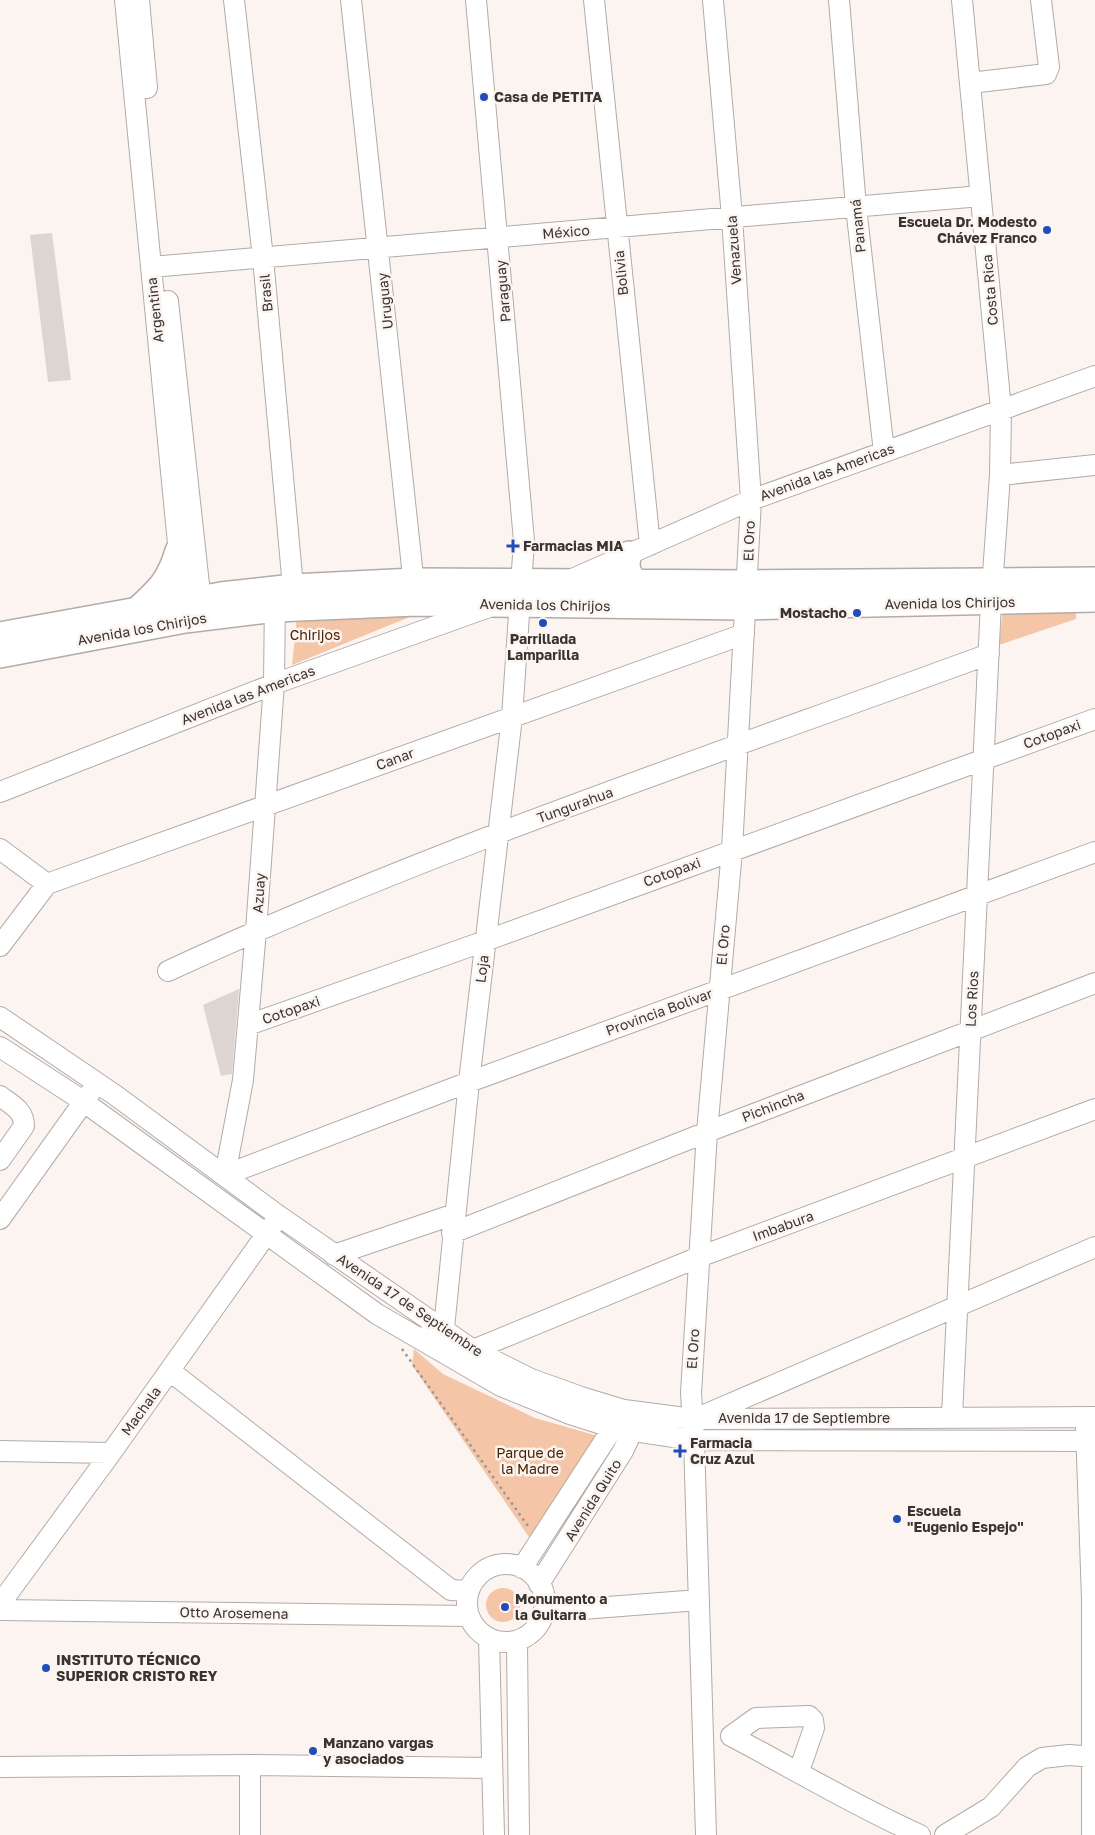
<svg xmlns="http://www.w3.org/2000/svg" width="1095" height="1835" viewBox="0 0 1095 1835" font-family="'Golos Text',sans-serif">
<rect width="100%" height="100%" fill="#fcf4f0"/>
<!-- green -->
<path fill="#f4c5a6" d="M1003 610H1076V619L999 645Z
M417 614 292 665 297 617Z
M414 1349 443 1374 506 1404 535 1418 598 1436 531 1540 412 1365Z
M486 1605a17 17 0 1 1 34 0a17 17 0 1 1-34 0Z"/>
<!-- building -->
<path fill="#dcd5d1" d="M52 233 71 380 48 382 30 235Z
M239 989 232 1074 221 1076 203 1005Z"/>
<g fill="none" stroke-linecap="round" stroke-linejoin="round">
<!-- minor casing -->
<g stroke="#b2aba7" stroke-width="22">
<path id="minor" d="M125 0 185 615
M139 0 147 88
M234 0 263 258 293 587
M351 0 415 595
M594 0 650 545
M839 0 856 207 884 452
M970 83 1046 74 1049 67 1041 0
M151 267 981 196
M168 301 202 612
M1000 475 1095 465
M568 581 751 500 1095 376
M0 792 274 684 489 607
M0 849 47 884 0 946
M47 884 744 634
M168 971C434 848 714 755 989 654
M0 1017 115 1095 279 1216 473 1350 531 1379 581 1397 624 1410 693 1419 1095 1417
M248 1025 485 941 1095 719
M0 1047 77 1097 377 1314 501 1386 570 1414 614 1428 694 1440 1095 1441
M0 1096C12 1105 24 1110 24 1126L0 1160
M225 1175 469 1082 1095 852
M225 1175 243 1080 256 930 274 684 275 595
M0 1219 90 1093
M452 1233 707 1132 1095 983
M334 1255 455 1214
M420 1339 444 1328 469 1082 512 717 524 541 476 0
M473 1350 699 1257 1095 1109
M170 1371 451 1590 469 1591
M702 1416 1095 1247
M952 1416 991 602 1000 475 1001 409 962 0
M1086 1427 1092 1599V1835
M0 1451 111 1453
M467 1603a39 39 0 1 1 78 0a39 39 0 1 1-78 0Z
M522 1568 620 1417
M539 1584 623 1451 637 1421
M0 1604 111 1453 275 1222
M0 1610 469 1616
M543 1612 699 1600
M489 1639 494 1835
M517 1641 519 1835
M0 1767 250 1765 492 1768
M799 1771 814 1728 813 1720 809 1716 756 1718 731 1736C794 1769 855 1806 920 1835
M250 1835V1765
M706 1835 694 1440 691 1393 707 1132 732 850 751 500 732 217 713 0
M945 1835 991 1807 1027 1767 1042 1758 1069 1755 1095 1757"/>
</g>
<!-- major casing -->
<g stroke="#b2aba7" stroke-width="28">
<path id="major" d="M629 554C625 567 627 575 638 583
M137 610C160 589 169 581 178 551
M0 635 221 595 293 587 414 581 747 583 1095 580
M0 655 185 620 276 609 416 603 744 607 1095 599"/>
</g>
<!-- path -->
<path stroke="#9c9693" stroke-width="2.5" stroke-dasharray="2.5 4" stroke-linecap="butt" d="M402 1349 528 1526"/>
<!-- minor -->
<use href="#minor" stroke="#fff" stroke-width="20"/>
<!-- major -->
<use href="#major" stroke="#fff" stroke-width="25"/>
</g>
<!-- markers -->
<g fill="#214cba" stroke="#fcf4f0" stroke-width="2">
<circle cx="484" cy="97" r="5"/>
<circle cx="1047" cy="230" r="5"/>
<path d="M510.5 538.5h5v5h5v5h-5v5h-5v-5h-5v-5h5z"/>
<circle cx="857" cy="613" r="5"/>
<circle cx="543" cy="623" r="5"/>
<path d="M677.5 1443.5h5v5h5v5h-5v5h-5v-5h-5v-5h5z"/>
<circle cx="897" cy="1519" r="5"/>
<circle cx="505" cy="1607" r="5"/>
<circle cx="46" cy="1668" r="5"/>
<circle cx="313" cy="1751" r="5"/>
</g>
<g text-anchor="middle" stroke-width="5" stroke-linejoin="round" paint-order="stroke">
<!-- poi labels -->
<g font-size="14" font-weight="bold" fill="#373432" stroke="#fcf4f0" text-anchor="start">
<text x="494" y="102">Casa de PETITA</text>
<text x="1037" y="227" text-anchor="end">Escuela Dr. Modesto<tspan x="1037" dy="16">Chávez Franco</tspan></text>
<text x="523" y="551">Farmacias MIA</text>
<text x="847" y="618" text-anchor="end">Mostacho</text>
<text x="543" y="644" text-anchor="middle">Parrillada<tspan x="543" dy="16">Lamparilla</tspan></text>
<text x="690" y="1448">Farmacia<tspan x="690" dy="16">Cruz Azul</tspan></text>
<text x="907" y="1516">Escuela<tspan x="907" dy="16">"Eugenio Espejo"</tspan></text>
<text x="515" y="1604">Monumento a<tspan x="515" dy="16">la Guitarra</tspan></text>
<text x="56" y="1665">INSTITUTO TÉCNICO<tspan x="56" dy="16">SUPERIOR CRISTO REY</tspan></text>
<text x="323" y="1748">Manzano vargas<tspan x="323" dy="16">y asociados</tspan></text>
</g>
<!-- street labels -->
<g font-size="14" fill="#373432" stroke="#fcf4f0">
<text transform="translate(858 226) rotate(-96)" y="5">Panamá</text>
<text transform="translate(566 232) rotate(-5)" y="5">México</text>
<text transform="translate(734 250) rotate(-94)" y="5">Venazuela</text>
<text transform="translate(621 273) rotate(-96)" y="5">Bolivia</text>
<text transform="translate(990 290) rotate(-95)" y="5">Costa Rica</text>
<text transform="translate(503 291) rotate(-95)" y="5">Paraguay</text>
<text transform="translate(266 293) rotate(-95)" y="5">Brasil</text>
<text transform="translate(385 301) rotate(-96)" y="5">Uruguay</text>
<text transform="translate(155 310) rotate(-96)" y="5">Argentina</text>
<text transform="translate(827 472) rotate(-20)" y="5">Avenida las Americas</text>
<text transform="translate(749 541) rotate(-88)" y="5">El Oro</text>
<text transform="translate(950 603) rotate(-1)" y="5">Avenida los Chirijos</text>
<text transform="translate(545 605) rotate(1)" y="5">Avenida los Chirijos</text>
<text transform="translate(142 629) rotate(-10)" y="5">Avenida los Chirijos</text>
<text transform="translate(248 695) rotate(-21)" y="5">Avenida las Americas</text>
<text transform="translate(1052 734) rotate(-20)" y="5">Cotopaxi</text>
<text transform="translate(395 759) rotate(-20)" y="5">Canar</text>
<text transform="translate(575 805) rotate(-20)" y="5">Tungurahua</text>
<text transform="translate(672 872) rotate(-20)" y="5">Cotopaxi</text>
<text transform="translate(259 893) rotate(-86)" y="5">Azuay</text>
<text transform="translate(723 945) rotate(-85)" y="5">El Oro</text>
<text transform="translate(482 969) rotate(-83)" y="5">Loja</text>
<text transform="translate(972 999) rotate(-87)" y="5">Los Rios</text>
<text transform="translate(291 1010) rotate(-19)" y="5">Cotopaxi</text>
<text transform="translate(659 1012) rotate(-20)" y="5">Provincia Bolivar</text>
<text transform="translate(773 1106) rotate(-21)" y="5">Pichincha</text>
<text transform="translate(783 1226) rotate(-20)" y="5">Imbabura</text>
<text transform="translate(410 1305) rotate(34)" y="5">Avenida 17 de Septiembre</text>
<text transform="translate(693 1349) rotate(-86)" y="5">El Oro</text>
<text transform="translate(141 1411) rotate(-54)" y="5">Machala</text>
<text x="804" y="1423">Avenida 17 de Septiembre</text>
<text transform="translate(593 1500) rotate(-58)" y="5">Avenida Quito</text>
<text transform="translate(234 1613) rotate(1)" y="5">Otto Arosemena</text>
</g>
<!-- park labels -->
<g font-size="14" fill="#4b2200" stroke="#fcf4f0">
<text x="315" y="640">Chirijos</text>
<text x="530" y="1458">Parque de<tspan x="530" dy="16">la Madre</tspan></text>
</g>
</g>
</svg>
